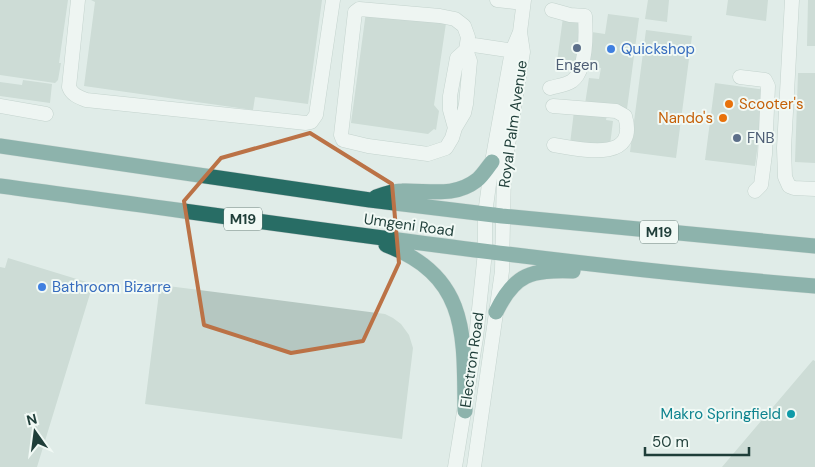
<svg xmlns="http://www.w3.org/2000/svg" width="815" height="467" viewBox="0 0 815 467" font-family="'DM Sans',sans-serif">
<rect width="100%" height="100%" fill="#e0ece8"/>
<!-- building -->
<path fill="#b5c7c1" d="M0 0H68L59 63H61L58 80 55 83 0 75Z
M91 0H322L308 104 255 97 253 110 84 86 95 2Z
M648 0H669L667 22 645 19Z
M728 0H768L766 21 726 15Z
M808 0H815V46H807Z
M564 10 581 12 578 30 605 34 608 14 639 18 627 109 585 104 589 78 599 79 601 68 574 64 573 71 556 69Z
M366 12 446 23 434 105 439 111 436 130 434 129 428 134 351 123Z
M646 30 692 36 676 158 630 152Z
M798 73H815V163L795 162Z
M23 80 52 84 50 103 0 96V82L22 85Z
M715 83 765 90 755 166 705 160Z
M574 111 607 115 606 120 613 121 610 145 570 144Z
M8 258 93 284 37 467H0V267L5 268Z
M160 285 385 314 393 318 401 324 409 335 413 348 402 439 145 404Z
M813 360 815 361V467H722Z"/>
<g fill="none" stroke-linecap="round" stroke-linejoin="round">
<!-- minor casing -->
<g stroke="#a2b4b0" stroke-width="15">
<path id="minor" d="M78 0 69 87C72 95 79 97 86 100L306 123 311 122 316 115 333 0
M497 0 523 3
M792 0 784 148 785 177 789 186 794 188 815 189
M359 9 440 16 455 19 464 26 468 37 466 50 470 61 466 104 464 113 455 128 452 138 446 148 428 154 368 146 343 140 341 135 355 12Z
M467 44 521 52
M740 77 765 80 768 86 765 154 761 185 755 191
M550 88C557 86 566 85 572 81 587 70 586 32 585 16L570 15 552 10
M0 106 46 114
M553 106 616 111 625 116C639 164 579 149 554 145
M455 128 450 110V96L457 58 466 50
M455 467 476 338 485 252V214L492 162 512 51 520 32
M474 467 502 271 504 170 523 52 520 32 524 0"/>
</g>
<!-- highway casing -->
<g stroke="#c0c9c8" stroke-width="16">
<path id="highway" d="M0 146 370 200 502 216 815 246
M0 186C271 222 542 264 815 286
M376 197C384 194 393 191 402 191 428 190 454 198 477 180 483 175 487 168 492 162
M386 245C469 276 464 336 465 411
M496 312C515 273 531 270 573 271"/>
</g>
<!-- minor -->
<use href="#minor" stroke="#fff" stroke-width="14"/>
<!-- highway -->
<use href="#highway" stroke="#286d65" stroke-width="15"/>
</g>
<!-- marked area -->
<path d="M0 0H815V467H0ZM310 133 392 184 399 263 363 341 291 353 204 325 184 201 221 158Z" fill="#e0ece8" fill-opacity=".55" fill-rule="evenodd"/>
<path fill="none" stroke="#bb7246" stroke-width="4" stroke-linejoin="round" d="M310 133 392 184 399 263 363 341 291 353 204 325 184 201 221 158Z"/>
<!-- markers -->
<g fill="#5c6f8a" stroke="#f1f9f5" stroke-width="2">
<circle cx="577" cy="48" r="5"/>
<circle cx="737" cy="138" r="5"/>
</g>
<g fill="#3f7fe0" stroke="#f1f9f5" stroke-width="2">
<circle cx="611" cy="49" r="5"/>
<circle cx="42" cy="287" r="5"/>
</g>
<g fill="#e8710a" stroke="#f1f9f5" stroke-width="2">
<circle cx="729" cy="104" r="5"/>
<circle cx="723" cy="118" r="5"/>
</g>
<circle fill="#0f9aa8" stroke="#f1f9f5" stroke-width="2" cx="791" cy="414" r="5"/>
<g text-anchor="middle" stroke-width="4" stroke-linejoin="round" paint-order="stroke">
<!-- shield labels -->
<g fill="#f1f9f5" stroke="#5e7671" stroke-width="1">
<rect x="224" y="207.5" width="38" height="23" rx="4"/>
<rect x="640" y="220.5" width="38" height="23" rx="4"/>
</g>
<g font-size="14" font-weight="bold" fill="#1f3e39">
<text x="243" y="224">M19</text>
<text x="659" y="237">M19</text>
</g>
<!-- shop labels -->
<g font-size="15" fill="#366cbe" stroke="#f1f9f5" text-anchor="start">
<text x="621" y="54">Quickshop</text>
<text x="52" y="292">Bathroom Bizarre</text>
</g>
<!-- service labels -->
<g font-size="15" fill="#4e5e75" stroke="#f1f9f5">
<text x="577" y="70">Engen</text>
<text x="747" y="143" text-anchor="start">FNB</text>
</g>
<!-- food labels -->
<g font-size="15" fill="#c56008" stroke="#f1f9f5" text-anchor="start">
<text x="739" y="109">Scooter's</text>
<text x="713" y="123" text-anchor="end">Nando's</text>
</g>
<!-- street labels -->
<g font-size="15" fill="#1f3e39" stroke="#f1f9f5">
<text transform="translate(513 124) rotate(-82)" y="5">Royal Palm Avenue</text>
<text transform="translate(409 225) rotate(8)" y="5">Umgeni Road</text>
<text transform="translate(472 360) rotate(-82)" y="5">Electron Road</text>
</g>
<!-- culture labels -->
<g font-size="15" fill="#0d838f" stroke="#f1f9f5" text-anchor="end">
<text x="781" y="419">Makro Springfield</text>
</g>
</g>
<!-- north arrow -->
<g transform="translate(35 432) rotate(346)" stroke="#f1f9f5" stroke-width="4" paint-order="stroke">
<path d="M0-4L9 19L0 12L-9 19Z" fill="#1f3e39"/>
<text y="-8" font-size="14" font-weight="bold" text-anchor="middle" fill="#1f3e39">N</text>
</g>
<!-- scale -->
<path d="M645 447v8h104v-8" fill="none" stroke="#1f3e39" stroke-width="2.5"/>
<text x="652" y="447" font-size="15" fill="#1f3e39" stroke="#f1f9f5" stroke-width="4" paint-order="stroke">50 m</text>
</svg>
